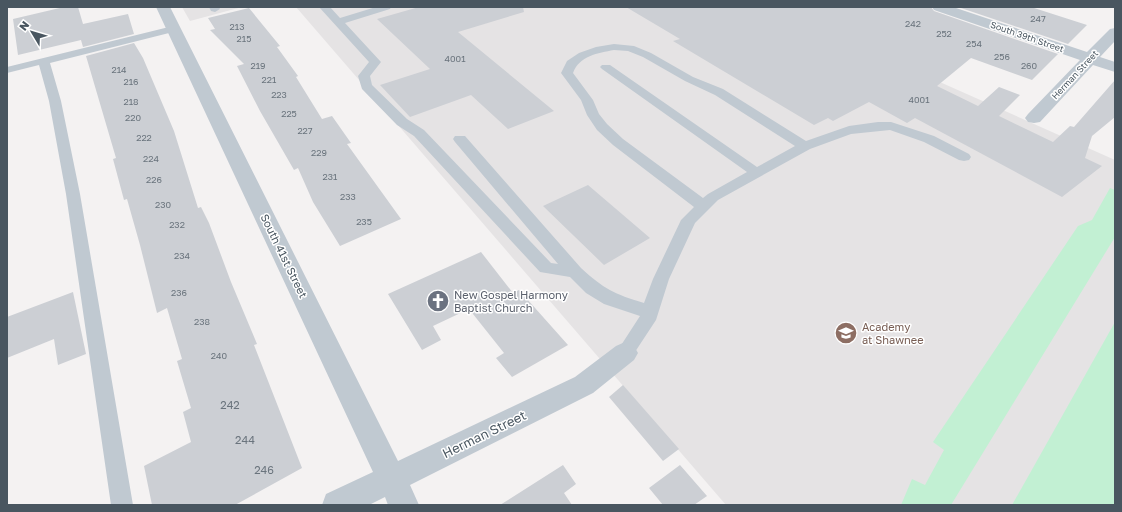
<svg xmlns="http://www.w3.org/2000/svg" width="1122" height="512" viewBox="0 0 1122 512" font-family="'Golos Text',sans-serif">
<rect width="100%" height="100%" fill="#f4f2f2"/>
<!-- education -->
<path fill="#e5e3e4" d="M182 7H242L190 21Z
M296 7H771L1115 160V505H726Z"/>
<!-- green -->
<path fill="#c2f0d3" d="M1110 188 1115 190V237L951 505H901L912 479 925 485 944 450 933 442 1078 226 1092 220Z
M1115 322V505H1012Z"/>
<!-- building -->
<path fill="#cccfd4" d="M64 7H78L83 24 128 14 134 34 83 47 81 40 18 55 13 19Z
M419 7H523L524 12 458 32 554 111 508 129 471 95 410 117 380 85 430 69 377 19Z
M626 7H931L934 11 1058 54 1032 80 971 58 937 86 978 106 999 87 1020 95 999 116 1053 142 1070 126 1074 127 1115 80V117L1092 136 1085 158 1102 166 1062 197 915 118 907 123 869 102 833 121 828 118 814 125 673 41 680 39Z
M958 7H1031L1087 25 1068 44Z
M249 8 280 46 277 47 298 76 296 77 322 119 332 116 351 143 347 144 401 219 340 246 313 202 298 168 294 170 260 111 237 66 244 64 210 30 215 29 208 18Z
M134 43 143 58 174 131 198 208 201 207 209 223 231 282 257 344 254 345 302 468 235 505H152L144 466 191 442 183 412 191 408 177 361 182 359 167 308 157 313 140 245 127 199 124 200 113 159 116 158 86 56Z
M588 185 650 238 604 265 543 206Z
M481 252 513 293 519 290 568 345 512 377 496 358 504 353 469 309 433 326 441 340 422 350 388 294Z
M73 292 86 354 58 365 54 339 7 358V317Z
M623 385 679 449 663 461 609 397Z
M563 465 576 484 564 493 572 505H500Z
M680 465 707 496 694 505H663L649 488Z"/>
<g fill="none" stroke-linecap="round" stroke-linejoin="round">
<!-- lane -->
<path fill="#c0c9d1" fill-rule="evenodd" d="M209 7H219L220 9 215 12 211 11Z
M319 7H330L340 18 376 7H391L390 9 345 23 381 62 370 76 372 85 407 119 424 130 551 263 558 264 455 142 453 139 455 136H465L581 268C604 289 614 294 644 303L653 279 681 220 694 207 613 145 597 130 587 115 581 100 561 73 567 61 579 53 596 47 614 44 634 46 651 53 693 77 723 89 806 141 849 126 878 122H891L934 136 969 154 971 157 969 160 964 161 959 160 924 142 890 130 851 134 810 149 718 200 695 223 669 279 656 320 631 358 625 361 619 358 616 353 640 316 604 304 586 293 570 277 540 272 414 136 397 125 362 89 358 76 369 62ZM614 50 628 51 643 57 685 81 715 95 795 146 757 167 610 65H602L600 67 602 69 747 172 708 194 703 198 623 139 607 124 599 114 593 100 573 73C579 56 598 53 614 50Z
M173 26 177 27 178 29 177 31 50 63 61 101 80 194 133 505H111L66 194 49 101 39 65 7 73V67Z"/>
<!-- street -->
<path fill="#c0c9d1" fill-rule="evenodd" d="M156 7H170L398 461 575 377 616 346 625 342 634 346 638 353 634 360 593 393 410 485 419 505H388L385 497 369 505H322L326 494 373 472Z
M932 7H953L1087 52 1110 29 1115 28V41L1100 57 1115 62V72L1093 65 1040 122 1034 123 1028 122 1025 118 1028 114 1080 60 934 10Z"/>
</g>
<!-- icons -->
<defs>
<g id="church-disc" transform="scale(1.15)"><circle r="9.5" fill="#6b7280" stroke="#fff"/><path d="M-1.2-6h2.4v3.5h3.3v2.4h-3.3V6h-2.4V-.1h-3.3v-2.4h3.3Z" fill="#fff"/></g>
<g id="school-disc" transform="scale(1.15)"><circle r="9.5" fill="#8d6e63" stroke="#fff"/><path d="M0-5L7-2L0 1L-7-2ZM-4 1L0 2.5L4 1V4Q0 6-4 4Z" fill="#fff"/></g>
</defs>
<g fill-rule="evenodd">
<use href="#church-disc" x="438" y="301"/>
<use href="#school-disc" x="846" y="333"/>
</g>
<g text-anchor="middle" stroke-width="3" stroke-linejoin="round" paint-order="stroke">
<!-- number labels -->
<g font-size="9" fill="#6a747d">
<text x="1038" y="22">247</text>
<text x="913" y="27">242</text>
<text x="237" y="30">213</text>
<text x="944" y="37">252</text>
<text x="244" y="42">215</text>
<text x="974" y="47">254</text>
<text x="1002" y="60">256</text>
<text x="455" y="62">4001</text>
<text x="258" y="69">219</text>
<text x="1029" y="69">260</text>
<text x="119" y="73">214</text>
<text x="269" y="83">221</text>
<text x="131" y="85">216</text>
<text x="279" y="98">223</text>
<text x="919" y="103">4001</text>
<text x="131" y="105">218</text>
<text x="289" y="117">225</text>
<text x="133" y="121">220</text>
<text x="305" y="134">227</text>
<text x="144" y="141">222</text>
<text x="319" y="156">229</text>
<text x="151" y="162">224</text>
<text x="330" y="180">231</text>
<text x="154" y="183">226</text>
<text x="348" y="200">233</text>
<text x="163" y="208">230</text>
<text x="364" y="225">235</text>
<text x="177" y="228">232</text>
<text x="182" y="259">234</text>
<text x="179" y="296">236</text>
<text x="202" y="325">238</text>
<text x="219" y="359">240</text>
</g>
<!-- far-street labels -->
<g font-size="9" fill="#495660" stroke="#fff">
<text transform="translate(1027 37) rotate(19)" y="3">South 39th Street</text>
<text transform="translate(1075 75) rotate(-47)" y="3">Herman Street</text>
</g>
<!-- street labels -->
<g font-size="11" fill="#495660" stroke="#fff">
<text transform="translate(284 256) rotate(64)" y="4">South 41st Street</text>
</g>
<!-- worship labels -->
<g font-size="11" fill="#5b616d" stroke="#fff" text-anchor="start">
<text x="454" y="299">New Gospel Harmony<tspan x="454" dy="13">Baptist Church</tspan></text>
</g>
<!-- education labels -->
<g font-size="11" fill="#785e54" stroke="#fff" text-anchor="start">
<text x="862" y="331">Academy<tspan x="862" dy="13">at Shawnee</tspan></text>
</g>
<!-- near-number labels -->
<g font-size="11" fill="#6a747d">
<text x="230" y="409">242</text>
<text x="245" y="444">244</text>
<text x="264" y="474">246</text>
</g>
<!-- near-street labels -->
<g font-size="13" fill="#495660" stroke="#fff">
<text transform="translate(484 434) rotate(-26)" y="5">Herman Street</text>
</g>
</g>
<!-- border -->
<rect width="1122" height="512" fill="none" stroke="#495660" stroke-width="16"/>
<!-- north arrow -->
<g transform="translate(32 32) rotate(308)" stroke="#ffffff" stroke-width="3" paint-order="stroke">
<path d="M0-3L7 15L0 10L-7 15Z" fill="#495660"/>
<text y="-6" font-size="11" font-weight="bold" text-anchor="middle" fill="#495660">N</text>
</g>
</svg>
